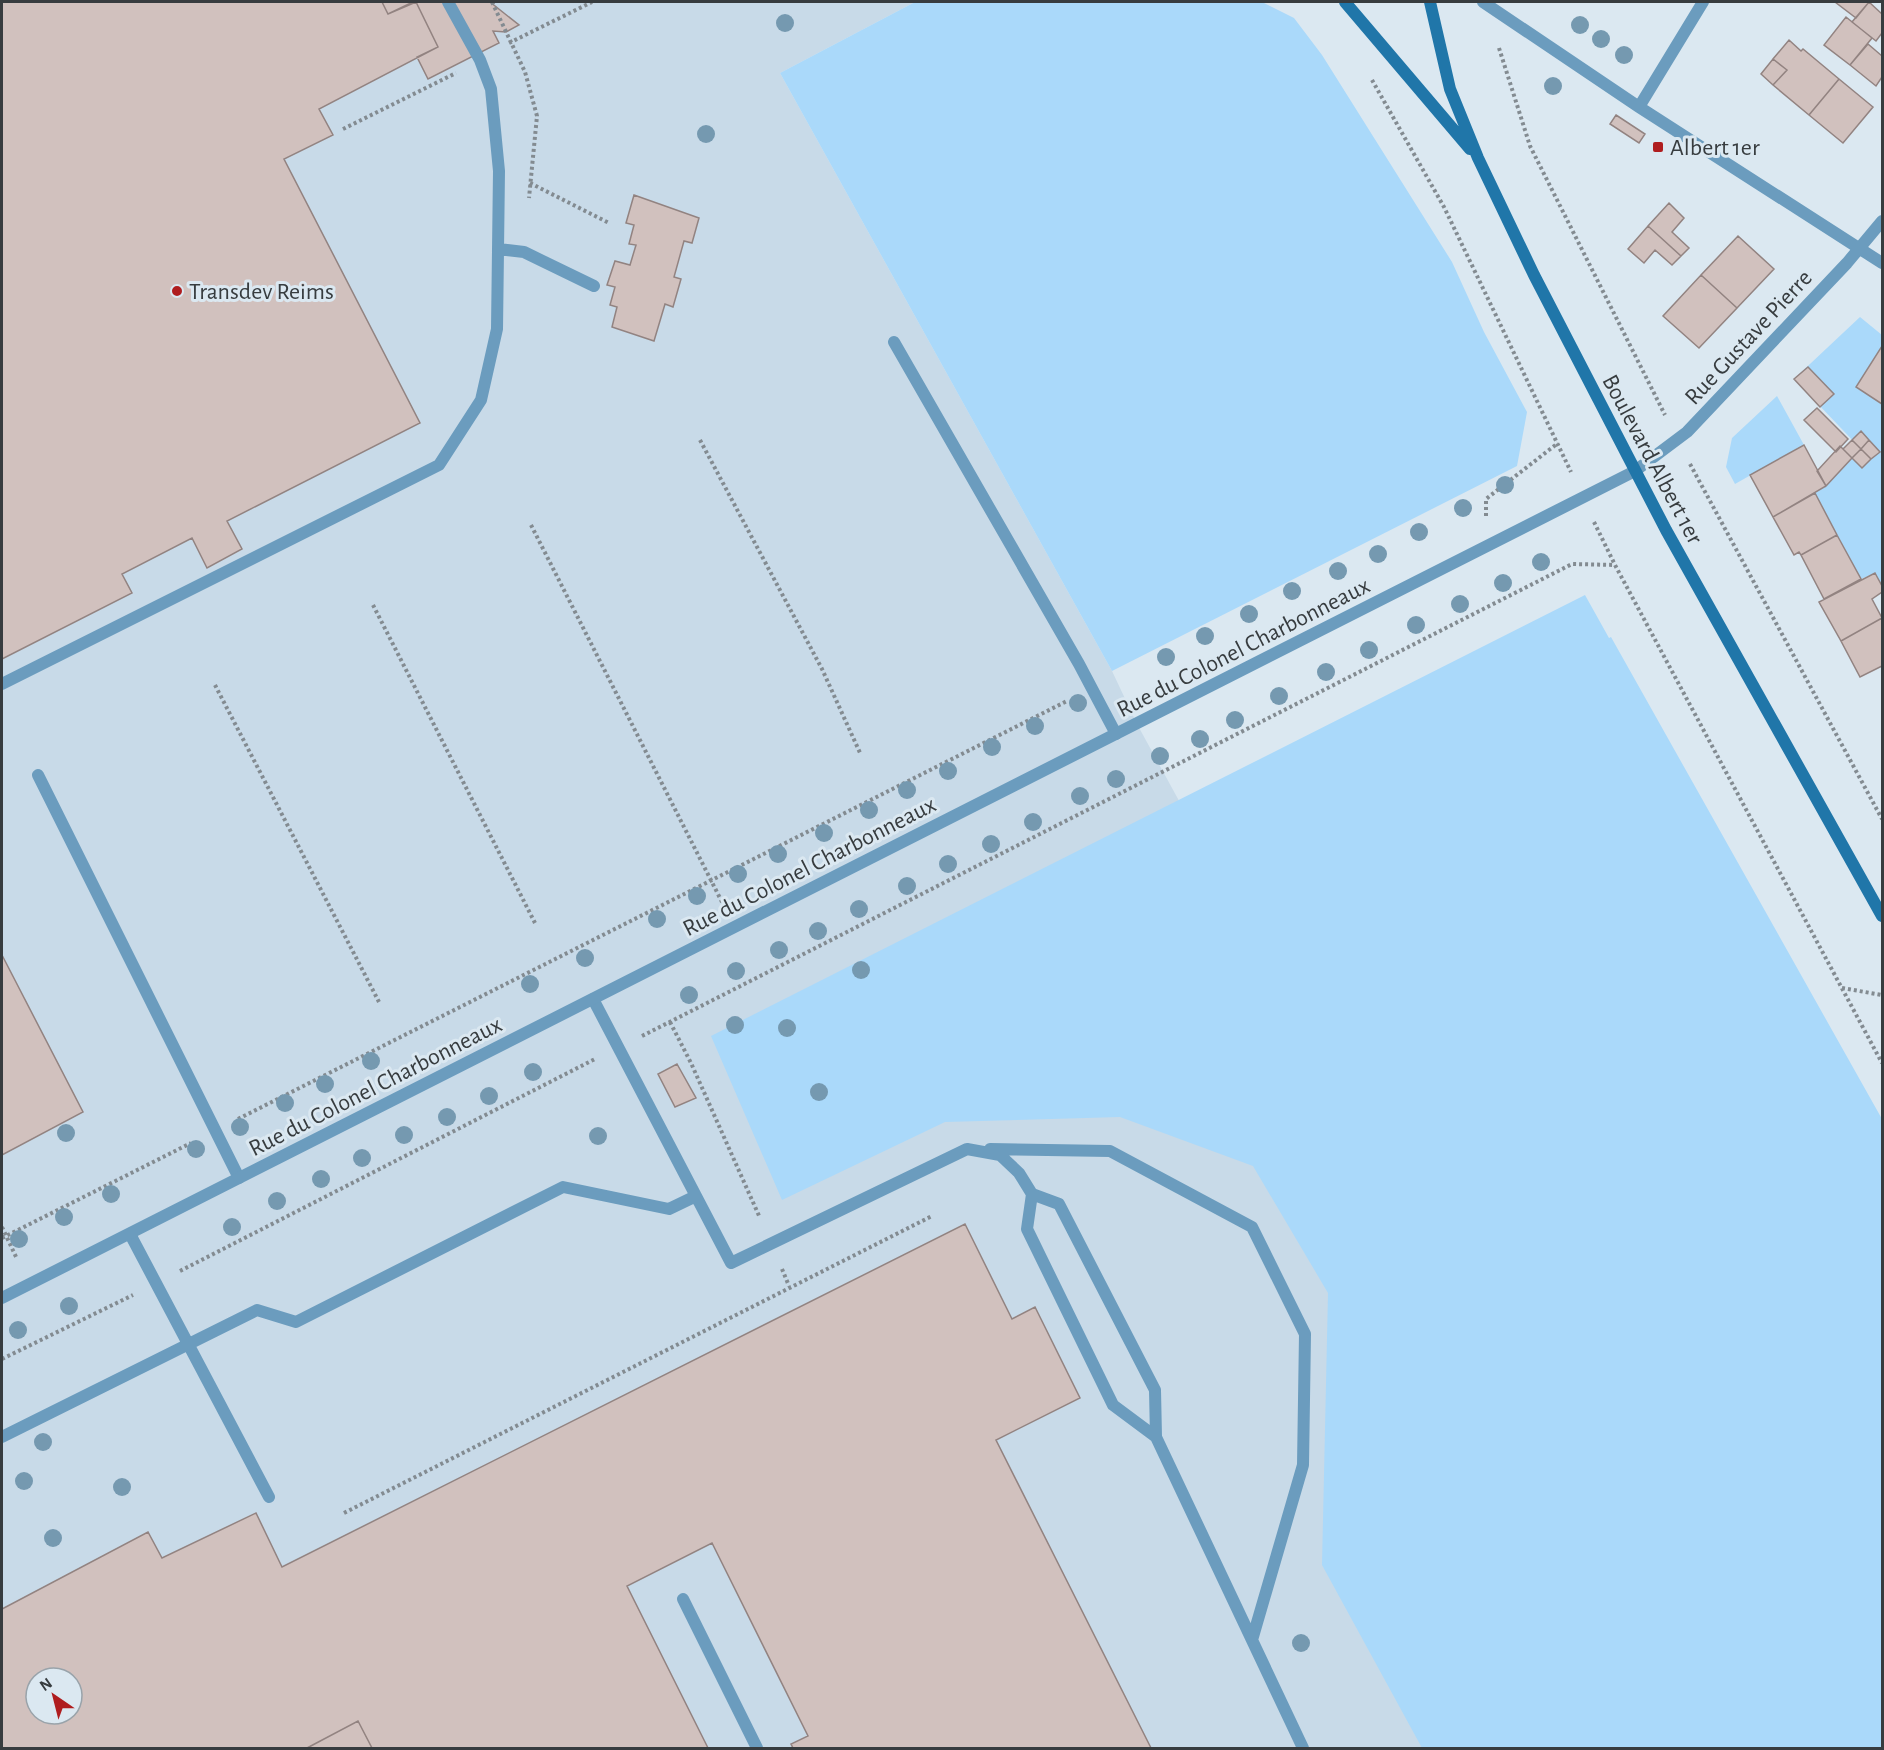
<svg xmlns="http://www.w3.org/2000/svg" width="1884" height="1750" viewBox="0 0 1884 1750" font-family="'Alegreya Sans',sans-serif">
<rect width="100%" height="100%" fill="#dbe8f1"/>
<!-- built -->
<path fill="#c8dae8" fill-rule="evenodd" d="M2 2H915L780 73 1112 671 1137 724 1697 1748H2ZM36 1678H72V1714H36Z"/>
<!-- green -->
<path fill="#aad9fa" d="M915 2H1262L1294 18 1322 55 1452 262 1484 332 1527 412 1517 466 1112 671 780 73Z
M1860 317 1882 335V346L1856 387 1882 404V586L1875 573 1861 579 1815 493 1826 486 1861 449 1794 379Z
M1777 396 1804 445 1735 484 1726 467 1732 438Z
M1585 595 1609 638 1611 637 1882 1119V1748H1422L1322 1565 1328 1293 1253 1166 1120 1117 945 1122 782 1200 711 1036Z"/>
<!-- building -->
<path fill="#d1c1be" stroke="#928381" stroke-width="1.5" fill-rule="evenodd" d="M2 2H382L388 14 416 2 438 47 319 109 333 135 284 159 420 423 227 521 242 549 207 568 192 538 122 574 132 593 2 659Z
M382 2H413L388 14Z
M416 2H490L519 25 506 32 493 31 499 43 428 79 417 57 438 47Z
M1835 2H1869L1856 18Z
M1869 2 1882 14V33L1876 41 1852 22Z
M1846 17 1872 38 1850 65 1824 45Z
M1789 40 1801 51 1803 49 1839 79 1809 115 1773 85 1787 70 1773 59Z
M1868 44 1882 56V77L1876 86 1850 65Z
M1773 59 1787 70 1773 85 1761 74Z
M1839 79 1873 107 1843 143 1809 115Z
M1616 115 1645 134 1639 143 1610 124Z
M634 195 699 218 692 243 684 241 674 277 681 279 673 307 665 304 654 341 612 327 617 307 610 305 615 287 607 285 615 261 630 265 636 245 629 244 634 225 626 223Z
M1669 203 1684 218 1672 232 1689 248 1681 256 1648 226Z
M1648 226 1681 256 1672 265 1655 250 1644 263 1628 249Z
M1738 236 1774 269 1737 308 1701 275Z
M1701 275 1737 308 1699 348 1663 316Z
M1882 346V404L1856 387Z
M1808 367 1834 394 1820 407 1794 379Z
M1817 408 1848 439 1836 452 1804 420Z
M1861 431 1869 440 1861 449 1852 440Z
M1852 440 1861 449 1852 458 1843 449Z
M1869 440 1880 452 1871 459 1861 449Z
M1804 445 1826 486 1773 517 1750 475Z
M1840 446 1852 458 1826 486 1817 471Z
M1861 449 1871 459 1862 468 1852 458Z
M1815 493 1837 535 1801 555 1799 552 1794 555 1773 517Z
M1837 535 1861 579 1824 599 1801 555Z
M1875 573 1882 586V592L1872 599 1882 618 1841 641 1819 602Z
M1882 618V666L1860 677 1841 641Z
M3 957 83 1112 2 1155V958Z
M677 1064 696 1098 675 1107 658 1074Z
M965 1224 1012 1319 1035 1307 1080 1398 996 1440 1151 1748H793L791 1744 808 1736 712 1543 627 1586 708 1748H372L358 1721 307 1748H2V1609L148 1532 162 1558 256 1513 282 1567ZM36 1678H72V1714H36Z
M358 1721 372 1748H307Z"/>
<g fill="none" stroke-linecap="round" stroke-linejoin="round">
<!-- path -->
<path stroke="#838b91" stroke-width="4" stroke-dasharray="3 3" stroke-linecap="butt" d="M492 2 525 72 537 116 529 198
M509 43 592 2
M1499 48 1530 146 1665 415
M1372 80 1444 207 1571 472
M343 129 456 73
M530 183 609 223
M700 440 822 669 861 755
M1690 464 1882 819
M1486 516V499L1558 443
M1594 522 1615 565 1882 1063
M531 525 722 902
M373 605 535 923
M215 685 379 1002
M1842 988 1882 995
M670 1022 691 1063 760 1218
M642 1036 1572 564 1615 565
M238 1119 1067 701
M2 1227 17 1259
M2 1238 191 1143
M782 1269 789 1286
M180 1271 595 1059
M2 1359 133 1295
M344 1513 932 1216"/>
<!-- lane -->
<path stroke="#6b9cbe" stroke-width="12" d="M498 249 524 252 594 286
M894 342 1079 664 1116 734
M2 684 439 465 481 400 497 329 499 171 491 89 480 60 448 2
M38 775 239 1178
M593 999 731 1263 967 1149 1000 1155 1019 1173 1032 1194 1059 1204 1155 1390 1156 1437 1303 1748
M990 1149 1110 1151 1252 1227 1305 1334 1303 1465 1252 1640
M1032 1194 1027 1229 1113 1405 1156 1437
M130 1234 269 1497
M2 1437 257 1310 296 1322 563 1187 669 1209 696 1196
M683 1599 757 1748"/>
<!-- street -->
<path stroke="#6b9cbe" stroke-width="12" d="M1483 2 1639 107 1882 263
M1639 107 1703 2
M2 1298 1635 471 1687 432 1847 263 1882 221"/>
<!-- secondary -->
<path stroke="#2076a9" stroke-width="12" d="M1345 2 1470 149
M1430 2 1450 89 1478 158 1534 275 1666 530 1882 916"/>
</g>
<!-- trees -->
<g fill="#7599b0">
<circle cx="785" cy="23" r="9"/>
<circle cx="1580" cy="25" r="9"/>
<circle cx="1601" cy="39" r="9"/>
<circle cx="1624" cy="55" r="9"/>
<circle cx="1553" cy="86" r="9"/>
<circle cx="706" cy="134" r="9"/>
<circle cx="1505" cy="485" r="9"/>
<circle cx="1463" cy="508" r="9"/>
<circle cx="1419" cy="532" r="9"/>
<circle cx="1378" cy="554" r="9"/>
<circle cx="1541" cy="562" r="9"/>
<circle cx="1338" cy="571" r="9"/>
<circle cx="1503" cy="583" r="9"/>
<circle cx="1292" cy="591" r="9"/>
<circle cx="1460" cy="604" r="9"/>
<circle cx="1249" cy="614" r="9"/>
<circle cx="1416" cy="625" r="9"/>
<circle cx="1205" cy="636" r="9"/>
<circle cx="1369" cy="650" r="9"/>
<circle cx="1166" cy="657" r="9"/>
<circle cx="1326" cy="672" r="9"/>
<circle cx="1279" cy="696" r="9"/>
<circle cx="1078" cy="703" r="9"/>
<circle cx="1235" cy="720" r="9"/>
<circle cx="1035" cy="726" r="9"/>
<circle cx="1200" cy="739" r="9"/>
<circle cx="992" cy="747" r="9"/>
<circle cx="1160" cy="756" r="9"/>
<circle cx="948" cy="771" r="9"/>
<circle cx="1116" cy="779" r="9"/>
<circle cx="907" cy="790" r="9"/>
<circle cx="1080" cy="796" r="9"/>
<circle cx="869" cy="810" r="9"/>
<circle cx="1033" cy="822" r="9"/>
<circle cx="824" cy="833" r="9"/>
<circle cx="991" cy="844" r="9"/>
<circle cx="778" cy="854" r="9"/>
<circle cx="948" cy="864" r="9"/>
<circle cx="738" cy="874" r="9"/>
<circle cx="907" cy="886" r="9"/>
<circle cx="697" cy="896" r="9"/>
<circle cx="859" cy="909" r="9"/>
<circle cx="657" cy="919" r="9"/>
<circle cx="818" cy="931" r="9"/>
<circle cx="779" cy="950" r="9"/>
<circle cx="585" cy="958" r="9"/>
<circle cx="861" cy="970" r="9"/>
<circle cx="736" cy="971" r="9"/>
<circle cx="530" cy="984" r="9"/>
<circle cx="689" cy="995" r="9"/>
<circle cx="735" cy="1025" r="9"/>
<circle cx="787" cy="1028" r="9"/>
<circle cx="371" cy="1061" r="9"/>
<circle cx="533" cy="1072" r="9"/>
<circle cx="325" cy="1084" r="9"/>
<circle cx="819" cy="1092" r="9"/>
<circle cx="489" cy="1096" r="9"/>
<circle cx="285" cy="1103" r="9"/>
<circle cx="447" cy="1117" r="9"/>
<circle cx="240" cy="1127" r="9"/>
<circle cx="66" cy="1133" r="9"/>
<circle cx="404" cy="1135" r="9"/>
<circle cx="598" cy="1136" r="9"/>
<circle cx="196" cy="1149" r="9"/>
<circle cx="362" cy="1158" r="9"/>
<circle cx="321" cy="1179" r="9"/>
<circle cx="111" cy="1194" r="9"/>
<circle cx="277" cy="1201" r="9"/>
<circle cx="64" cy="1217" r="9"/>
<circle cx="232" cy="1227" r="9"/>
<circle cx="19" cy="1239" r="9"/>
<circle cx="69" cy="1306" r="9"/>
<circle cx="18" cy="1330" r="9"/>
<circle cx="43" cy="1442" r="9"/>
<circle cx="24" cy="1481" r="9"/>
<circle cx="122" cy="1487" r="9"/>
<circle cx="53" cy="1538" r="9"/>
<circle cx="1301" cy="1643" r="9"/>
</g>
<!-- markers -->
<g fill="#af1d1f" stroke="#dbe8f1" stroke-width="2">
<rect x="1652" y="141" width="12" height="12" rx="3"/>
<circle cx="177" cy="291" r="6"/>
</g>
<g text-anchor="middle" stroke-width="6" stroke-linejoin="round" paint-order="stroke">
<!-- poi labels -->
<g font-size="24" fill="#373c3f" stroke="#dbe8f1" text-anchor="start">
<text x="1670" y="155">Albert 1er</text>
<text x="189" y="299">Transdev Reims</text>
</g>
<!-- street labels -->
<g font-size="24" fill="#373c3f" stroke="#dbe8f1">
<text transform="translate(1748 337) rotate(-47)" y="8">Rue Gustave Pierre</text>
<text transform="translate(1653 459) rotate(62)" y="8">Boulevard Albert 1er</text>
<text transform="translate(1243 647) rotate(-27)" y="8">Rue du Colonel Charbonneaux</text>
<text transform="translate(809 866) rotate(-27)" y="8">Rue du Colonel Charbonneaux</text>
<text transform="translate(375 1086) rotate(-27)" y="8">Rue du Colonel Charbonneaux</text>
</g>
</g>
<!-- border -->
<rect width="1884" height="1750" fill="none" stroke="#373c3f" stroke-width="6"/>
<!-- north arrow -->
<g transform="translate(54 1696) rotate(325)"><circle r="28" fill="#dbe8f1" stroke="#99a3aa" stroke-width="1.5"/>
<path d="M0-4.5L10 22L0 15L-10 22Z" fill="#af1d1f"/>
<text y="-9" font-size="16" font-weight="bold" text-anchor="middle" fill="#373c3f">N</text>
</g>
</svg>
